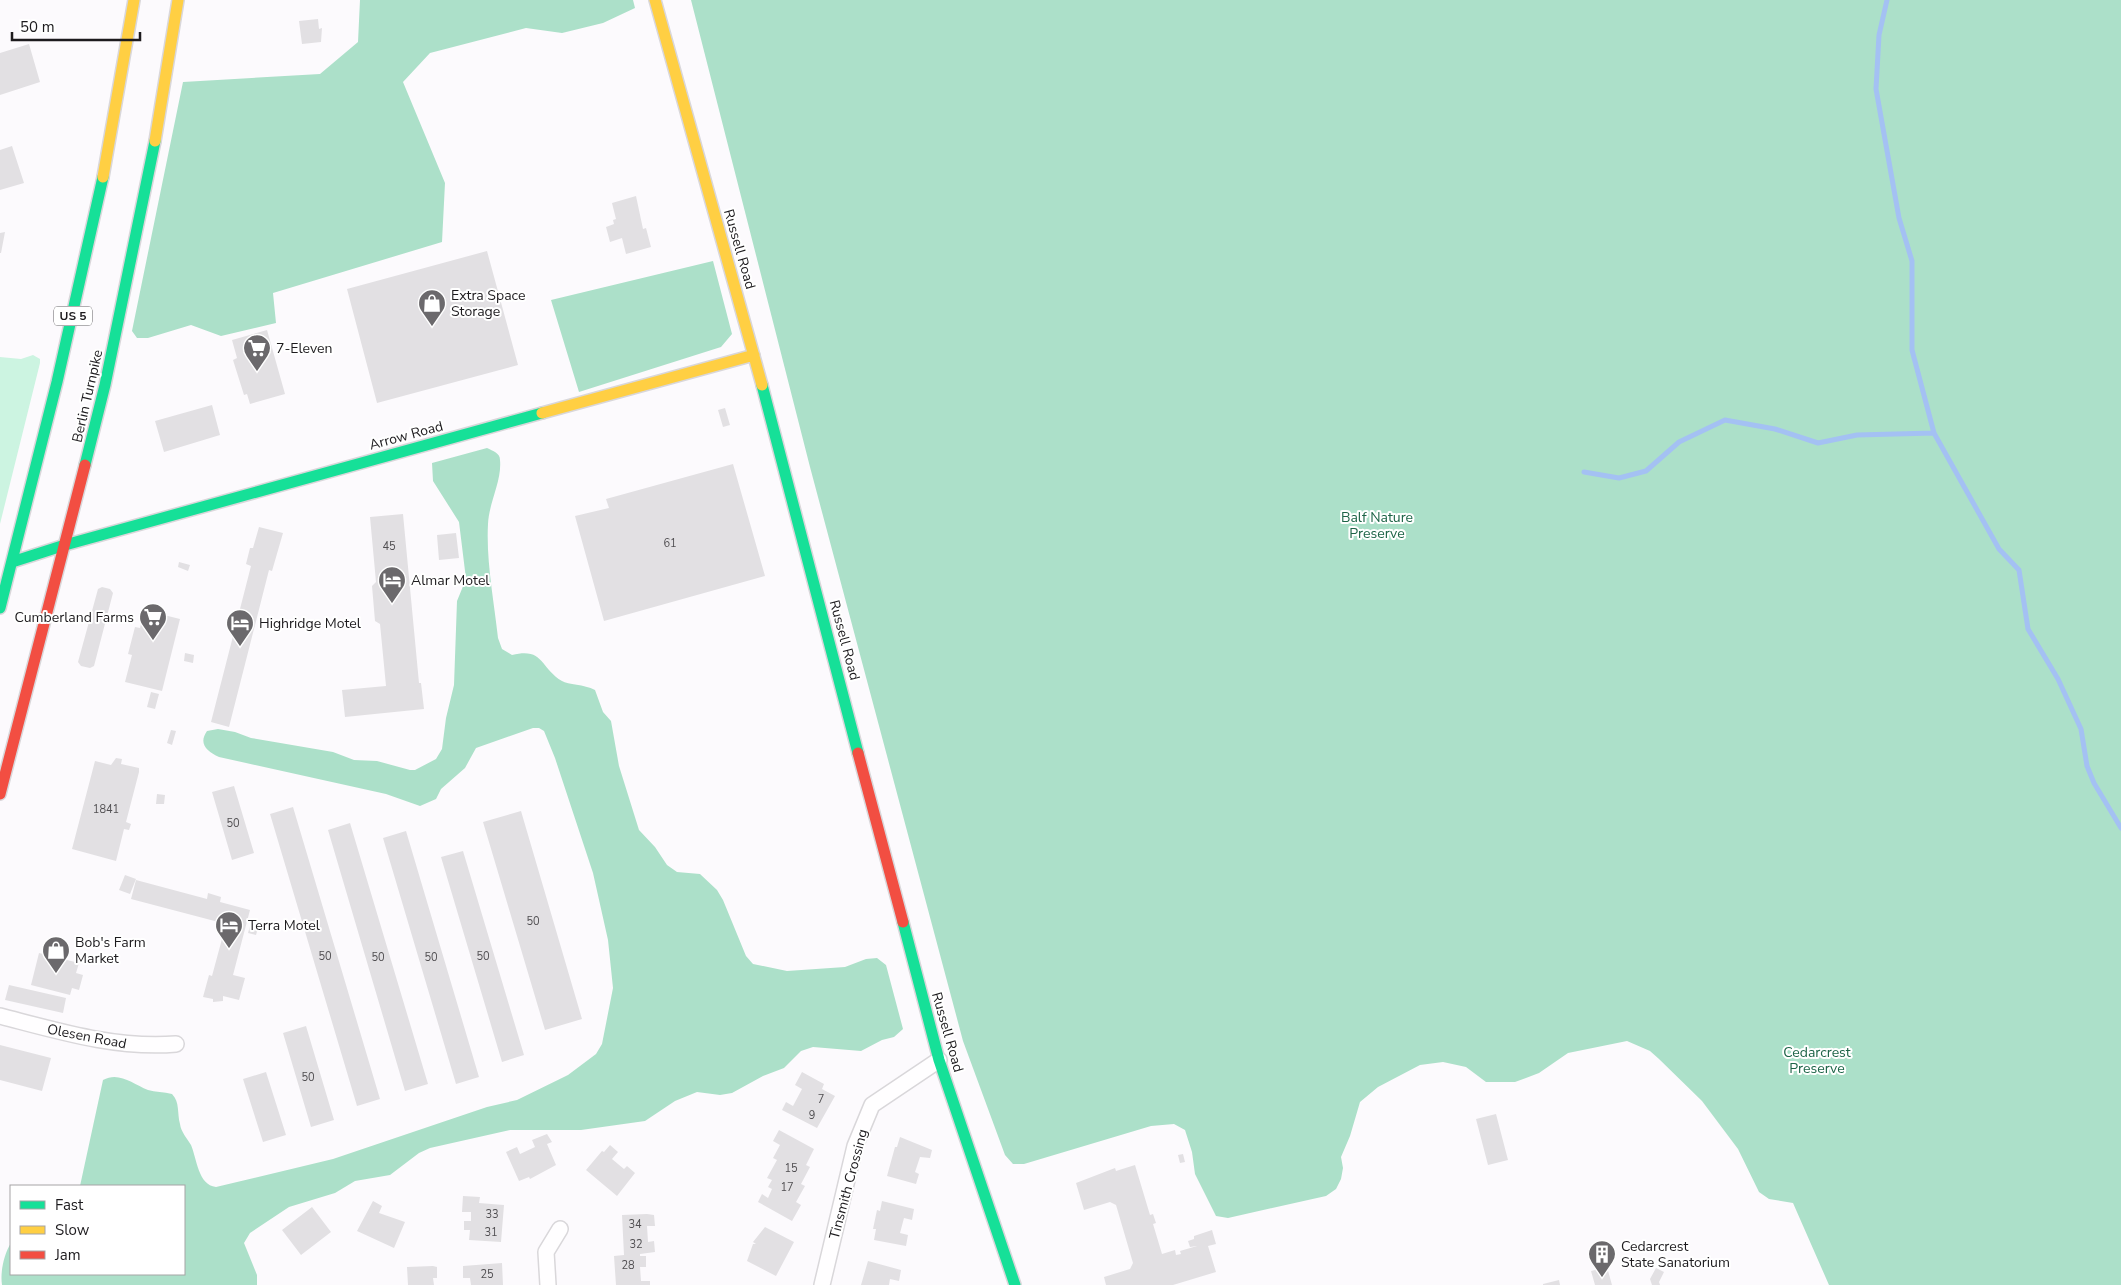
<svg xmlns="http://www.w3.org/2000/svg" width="2121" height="1285" viewBox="0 0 2121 1285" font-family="'Nunito Sans',sans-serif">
<rect width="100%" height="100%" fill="#fcfafd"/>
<!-- green -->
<path fill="#ccf4e1" d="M33 355 40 359V363L0 524V357L21 359Z"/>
<!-- forest -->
<path fill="#ace0c9" d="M360 0H633L635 8 603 23 562 33 526 28 430 53 403 82 445 183 442 242 273 293 276 323 221 336 191 325 148 338H137L132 331 183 82 320 74 358 42Z
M691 0H2121V1285H1829L1793 1203 1769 1199 1759 1192 1738 1149 1702 1101 1659 1059 1650 1051 1627 1041 1568 1053 1539 1073 1515 1082H1486L1466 1067 1443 1062 1420 1065 1378 1087 1360 1102 1350 1136 1341 1157 1343 1168 1341 1179 1336 1189 1326 1196 1228 1218 1216 1216 1195 1174 1192 1152 1185 1130 1174 1124 1151 1126 1024 1164H1013L1005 1155 963 1041 810 467Z
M713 261 732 334 721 347 579 392 551 300Z
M487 448C493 451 500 453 500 460 502 481 489 502 488 524 486 561 494 601 498 638L502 649 512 655C544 647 540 668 562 681 568 685 584 684 595 690L603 712 611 721 619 766 639 830 655 847 667 865 677 872 700 874 717 890 723 900 746 956 753 964 787 971 845 967 866 959 877 958 886 965 903 1029 894 1037 882 1040 861 1051 813 1047 801 1051 784 1068 763 1076 732 1093 720 1095 697 1092 675 1101 645 1121 581 1130H510L430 1148 419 1153 390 1175 355 1181 335 1193 289 1207 250 1233 244 1243 257 1275V1285H2C0 1272 4 1254 11 1243V1274H184V1186H80L103 1080C119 1071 133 1084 148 1090 155 1092 164 1092 172 1094 180 1102 177 1113 180 1124 181 1132 187 1138 191 1145 197 1159 198 1185 216 1187L333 1159 487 1107 517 1100 568 1075 596 1054 602 1044 613 988 608 940 593 873 555 758 544 731 539 728H533L476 748 465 768 441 789 436 799 420 806 386 794 219 757C207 751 198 744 207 731L218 729 235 732 251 738 333 752 354 760 377 761 410 770H415L436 759 442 749 446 718 454 685 457 601 466 579 459 522 433 481 432 463Z"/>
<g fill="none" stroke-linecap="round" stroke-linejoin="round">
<!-- stream -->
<path stroke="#a4c1f3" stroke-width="5" d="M1887 0 1879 35 1876 89 1899 218 1912 261V350L1934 433 1999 549 2019 570 2028 629 2058 679 2081 729 2087 766 2094 783 2121 828
M1584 472 1619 478 1646 471 1679 442 1725 420 1775 429 1818 443 1857 435 1934 433"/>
</g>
<!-- building -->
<path fill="#e2e0e3" d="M318 19 319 29 322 28 321 42 302 44 299 21Z
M29 44 40 82 0 95V53Z
M12 146 24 183 0 190V150Z
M636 196 643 229 646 228 651 247 626 254 622 238 610 242 606 227 614 224 613 220 616 219 612 203Z
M5 232 1 253H0V233Z
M487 251 518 365 377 403 347 289Z
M267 330 285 394 250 404 247 394 244 395 233 360 237 358 232 340Z
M212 405 220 435 164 452 155 421Z
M725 408 730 425 723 427 718 410Z
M733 464 765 576 604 621 575 516 609 508 606 499Z
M403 514 419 683H421L424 709 345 717 342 690 386 686 380 624 375 621 372 586 376 582 370 517Z
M259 527 283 533 272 571 269 570 229 727 211 722 251 566 246 564 250 548H253Z
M456 533 459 558 439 560 437 535Z
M179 562 190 565 188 571 178 567Z
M102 587 110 589 113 593 94 666 90 668 81 666 78 662 98 589Z
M144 610 180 619 162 691 125 682 132 655 128 654 135 627 140 628Z
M185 653 194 655 193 663 184 661Z
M151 692 159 694 155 709 147 707Z
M171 730 176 731 172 745 167 743Z
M116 758 122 759 121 764 139 768V772L126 822 131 824 129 830 124 829 116 861 72 849 95 761 111 765Z
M234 786 254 853 232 860 212 792Z
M157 794 165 795 164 804H156Z
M293 807 380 1099 357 1106 270 814Z
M521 811 582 1019 545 1030 483 822Z
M350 823 428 1084 405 1091 328 830Z
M406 831 479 1077 456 1084 383 838Z
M463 851 524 1055 502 1062 441 857Z
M125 875 136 879 130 894 119 890Z
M136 880 207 899 208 893 221 897 220 902 250 910 233 975 245 978 239 1000 223 996V1001L213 1002V999L203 997 209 975 212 976 226 924 131 899Z
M250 926 258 928 256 935 248 933Z
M39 953 79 963 76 973 83 975 79 990 72 988 70 995 31 985Z
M9 985 66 998 63 1013 5 1000Z
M306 1026 334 1120 311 1127 283 1033Z
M0 1045 51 1058 42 1091 0 1080Z
M266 1072 286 1135 263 1142 243 1079Z
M802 1072 824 1084 822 1089 835 1096 817 1128 782 1110 786 1102 793 1106 802 1089 795 1085Z
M1496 1114 1508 1160 1488 1165 1476 1119Z
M779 1130 814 1149 806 1165 810 1167 801 1184 805 1186 796 1202 801 1205 792 1221 758 1202 762 1194 768 1198 772 1189 768 1187 772 1180 767 1178 777 1160 773 1158 780 1145 773 1141Z
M547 1134 552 1142 547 1144 556 1165 530 1179 529 1177 519 1181 506 1152 517 1147 520 1154 535 1147 532 1140Z
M900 1137 932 1150 930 1158 920 1157 915 1172 919 1174 916 1184 887 1176 895 1147H897Z
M610 1145 618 1152 612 1159 624 1169 627 1166 635 1173 617 1196 586 1170 602 1151 604 1152Z
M1183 1154 1185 1162 1180 1163 1178 1155Z
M1135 1165 1150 1215 1153 1214 1156 1223 1153 1224 1162 1254 1175 1250 1176 1255 1181 1254 1180 1251 1197 1246 1190 1247 1188 1241 1194 1239V1236L1212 1230 1216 1244 1208 1246 1216 1272 1173 1285H1106L1104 1277 1130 1269 1133 1263 1116 1205 1110 1202 1084 1210 1076 1183 1115 1168 1116 1171Z
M463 1196 480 1197 479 1203 504 1205 501 1242 469 1240 470 1230H464V1221H471V1212H462Z
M373 1201 382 1206 379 1213 405 1222 394 1248 357 1231Z
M882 1201 914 1209 912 1220 904 1218 900 1233 908 1235 906 1246 874 1240 876 1229H873L877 1210 880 1211Z
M312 1207 331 1232 301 1255 282 1230Z
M647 1214 654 1215 655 1226H647L648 1242 654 1241 655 1252 640 1254V1256H646V1267H640L641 1281H650V1285H616L614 1256 624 1255 622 1215Z
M765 1227 794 1242 776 1276 747 1261 753 1244H756L753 1242Z
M868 1261 901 1270 899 1281 890 1279 889 1285H861Z
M502 1263 503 1285H471L470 1278H463V1266Z
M433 1266 437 1267V1278H433L434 1285H408L407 1267Z
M1607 1267 1612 1285H1595L1591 1271Z
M1656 1268 1664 1272 1659 1282 1660 1285H1652L1650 1279Z
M1559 1280 1560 1285H1543V1284Z"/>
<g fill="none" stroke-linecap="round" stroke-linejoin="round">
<!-- street casing -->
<g stroke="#d9d7da" stroke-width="18">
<path id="street" d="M0 1016C58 1031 116 1049 176 1044
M548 1285 546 1252 560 1229
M822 1285 855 1146 872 1105 939 1060"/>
</g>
<!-- fast casing -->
<g stroke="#d9d7da" stroke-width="14">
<path id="fast" d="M762 385 858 753
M85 465 105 385 155 141
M65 545 542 413
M12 562 65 545
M0 608 57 382 103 177
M903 922 939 1060 1015 1285"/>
</g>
<!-- slow casing -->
<g stroke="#d9d7da" stroke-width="14">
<path id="slow" d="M655 0 762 385
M155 141 178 0
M103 177 134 0
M542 413 754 355"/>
</g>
<!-- jam casing -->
<g stroke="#d9d7da" stroke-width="14">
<path id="jam" d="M858 753 903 922
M0 794 85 465"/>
</g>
<!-- street -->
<use href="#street" stroke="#fffeff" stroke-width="15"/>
<!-- fast -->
<use href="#fast" stroke="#16e098" stroke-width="11"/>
<!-- slow -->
<use href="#slow" stroke="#ffcf43" stroke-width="11"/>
<!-- jam -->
<use href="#jam" stroke="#f24e42" stroke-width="11"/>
</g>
<!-- icons -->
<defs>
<g id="shop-pin" transform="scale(1.4375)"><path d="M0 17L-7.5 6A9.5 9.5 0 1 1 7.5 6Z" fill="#6b696c" stroke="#fff"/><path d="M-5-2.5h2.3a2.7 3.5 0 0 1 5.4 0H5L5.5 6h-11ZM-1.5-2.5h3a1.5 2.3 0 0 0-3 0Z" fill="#fff"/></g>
<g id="supermarket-pin" transform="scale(1.4375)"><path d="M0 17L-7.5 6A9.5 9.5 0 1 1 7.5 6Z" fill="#6b696c" stroke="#fff"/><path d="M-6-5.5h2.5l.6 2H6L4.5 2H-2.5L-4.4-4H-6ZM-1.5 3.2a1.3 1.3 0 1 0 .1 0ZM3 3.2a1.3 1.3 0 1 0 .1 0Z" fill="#fff"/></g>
<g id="hotel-pin" transform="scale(1.4375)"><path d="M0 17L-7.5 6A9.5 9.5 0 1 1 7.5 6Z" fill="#6b696c" stroke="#fff"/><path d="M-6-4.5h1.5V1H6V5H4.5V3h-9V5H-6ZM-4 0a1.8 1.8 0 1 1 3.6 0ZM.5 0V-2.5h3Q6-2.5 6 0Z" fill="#fff"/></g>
<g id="building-pin" transform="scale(1.4375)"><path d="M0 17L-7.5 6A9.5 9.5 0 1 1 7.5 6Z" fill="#6b696c" stroke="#fff"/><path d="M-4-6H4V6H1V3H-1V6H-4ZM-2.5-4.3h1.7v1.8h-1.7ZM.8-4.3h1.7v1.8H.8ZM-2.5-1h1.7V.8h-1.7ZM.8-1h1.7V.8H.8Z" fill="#fff"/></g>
</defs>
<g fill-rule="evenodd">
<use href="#shop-pin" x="432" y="303"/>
<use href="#supermarket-pin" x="257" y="348"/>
<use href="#hotel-pin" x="392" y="580"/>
<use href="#supermarket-pin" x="153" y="617"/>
<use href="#hotel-pin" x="240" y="623"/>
<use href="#hotel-pin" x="229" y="925"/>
<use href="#shop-pin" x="56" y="950"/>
<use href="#building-pin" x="1602" y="1254"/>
</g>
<g text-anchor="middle" stroke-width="4" stroke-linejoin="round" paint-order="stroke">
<!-- number labels -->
<g font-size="11" fill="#504e51">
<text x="670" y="547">61</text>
<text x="389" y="550">45</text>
<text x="106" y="813">1841</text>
<text x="233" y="827">50</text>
<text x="533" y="925">50</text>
<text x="325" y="960">50</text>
<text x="483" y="960">50</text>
<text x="378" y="961">50</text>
<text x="431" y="961">50</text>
<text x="308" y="1081">50</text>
<text x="821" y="1103">7</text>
<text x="812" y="1119">9</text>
<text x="791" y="1172">15</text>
<text x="787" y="1191">17</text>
<text x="492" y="1218">33</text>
<text x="635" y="1228">34</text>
<text x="491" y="1236">31</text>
<text x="636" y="1248">32</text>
<text x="628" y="1269">28</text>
<text x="487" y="1278">25</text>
</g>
<!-- shield labels -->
<rect fill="#fff" stroke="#615f62" stroke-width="1" x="54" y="306.5" width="38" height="19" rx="4"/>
<g font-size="12" font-weight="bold" fill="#1d1b1e">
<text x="73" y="320">US 5</text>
</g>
<!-- street labels -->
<g font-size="14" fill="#1d1b1e" stroke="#fff">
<text transform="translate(740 249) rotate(74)" y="5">Russell Road</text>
<text transform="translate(87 396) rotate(-77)" y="5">Berlin Turnpike</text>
<text transform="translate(406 435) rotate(-15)" y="5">Arrow Road</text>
<text transform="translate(845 640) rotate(75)" y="5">Russell Road</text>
<text transform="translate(948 1032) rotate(74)" y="5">Russell Road</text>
<text transform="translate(87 1036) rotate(11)" y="5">Olesen Road</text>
<text transform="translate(848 1184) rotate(-75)" y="5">Tinsmith Crossing</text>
</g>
<!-- poi labels -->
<g font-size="14" fill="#1d1b1e" stroke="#fff" text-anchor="start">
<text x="451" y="300">Extra Space<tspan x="451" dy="16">Storage</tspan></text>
<text x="276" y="353">7-Eleven</text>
<text x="411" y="585">Almar Motel</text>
<text x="134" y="622" text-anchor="end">Cumberland Farms</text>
<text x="259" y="628">Highridge Motel</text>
<text x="248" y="930">Terra Motel</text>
<text x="75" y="947">Bob's Farm<tspan x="75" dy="16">Market</tspan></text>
<text x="1621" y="1251">Cedarcrest<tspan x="1621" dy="16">State Sanatorium</tspan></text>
</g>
<!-- park labels -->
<g font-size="14" fill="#1d6447" stroke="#fff">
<text x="1377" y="522">Balf Nature<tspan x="1377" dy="16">Preserve</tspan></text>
<text x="1817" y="1057">Cedarcrest<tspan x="1817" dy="16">Preserve</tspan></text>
</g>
</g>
<!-- legend -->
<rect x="10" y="1185" width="175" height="90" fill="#ffffff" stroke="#a5a4a5"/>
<rect x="20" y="1201" width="25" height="8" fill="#16e098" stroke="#a5a4a5"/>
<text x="55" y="1210" font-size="15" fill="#1d1b1e">Fast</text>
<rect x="20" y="1226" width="25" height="8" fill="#ffcf43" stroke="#a5a4a5"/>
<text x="55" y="1235" font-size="15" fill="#1d1b1e">Slow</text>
<rect x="20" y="1251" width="25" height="8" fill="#f24e42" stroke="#a5a4a5"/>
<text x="55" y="1260" font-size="15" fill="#1d1b1e">Jam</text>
<!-- scale -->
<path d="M12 32v8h128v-8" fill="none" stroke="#1d1b1e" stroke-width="2.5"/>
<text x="20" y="32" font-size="15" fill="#1d1b1e" stroke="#ffffff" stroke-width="4" paint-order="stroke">50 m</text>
</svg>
